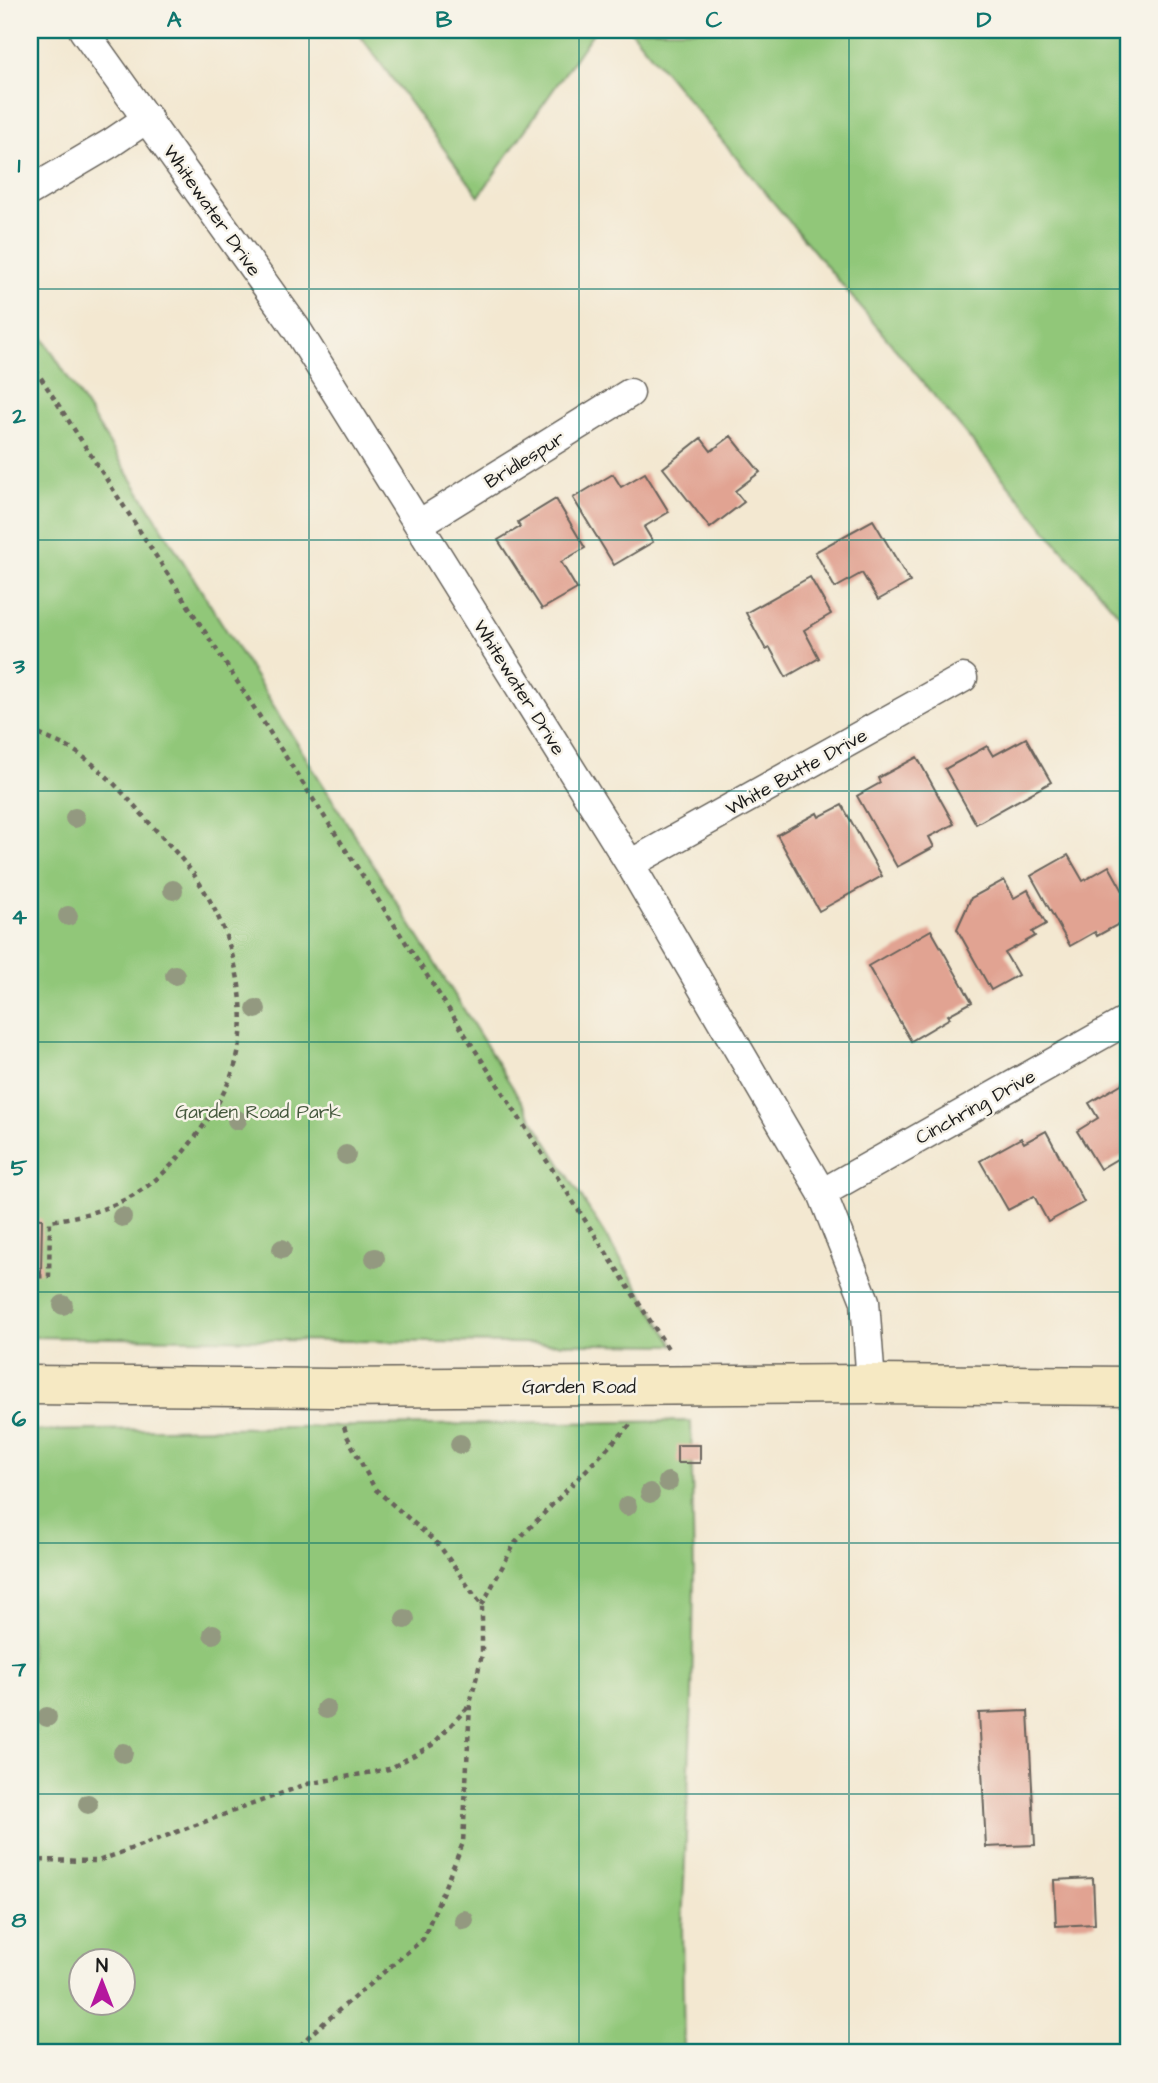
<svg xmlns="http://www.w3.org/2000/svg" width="1158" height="2083" viewBox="0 0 1158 2083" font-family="'Architects Daughter',sans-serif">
<rect width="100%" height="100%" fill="#f7f3e8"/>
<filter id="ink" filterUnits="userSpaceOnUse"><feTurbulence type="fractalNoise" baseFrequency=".0143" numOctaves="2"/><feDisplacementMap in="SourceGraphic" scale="14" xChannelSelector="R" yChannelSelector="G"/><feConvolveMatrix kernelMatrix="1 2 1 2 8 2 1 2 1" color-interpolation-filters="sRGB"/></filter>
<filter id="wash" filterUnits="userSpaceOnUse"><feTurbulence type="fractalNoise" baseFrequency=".00686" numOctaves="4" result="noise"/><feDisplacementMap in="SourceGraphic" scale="28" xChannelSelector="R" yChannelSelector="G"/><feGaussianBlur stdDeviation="1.57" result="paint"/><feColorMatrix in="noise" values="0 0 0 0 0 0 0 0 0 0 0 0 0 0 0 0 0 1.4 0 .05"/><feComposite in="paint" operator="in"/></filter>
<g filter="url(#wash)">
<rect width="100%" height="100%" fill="#f3e8d1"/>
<!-- green -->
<path fill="#91c779" stroke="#56724a" stroke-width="2" fill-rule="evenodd" d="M356 30H595L479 196Z
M630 30H1128V625L1065 553Z
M30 317 674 1345 30 1337Z
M691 1421 694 1576 692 1700 682 1928 684 2053H30V1431ZM80 1960H122V2002H80Z"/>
<g id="blocks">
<!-- building -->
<path fill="#e1a392" d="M731 436 760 472 735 491 744 502 710 528 663 468 701 438 711 451Z
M645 473 669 512 644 527 653 542 614 565 573 498 613 474 621 487Z
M556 499 585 548 561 562 577 589 542 609 498 540 520 527 518 522Z
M873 520 910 582 878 600 862 573 835 588 815 552Z
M810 577 831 614 804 630 819 658 786 677 770 648 766 650 746 613Z
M1026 738 1051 782 976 824 945 769 987 746 993 756Z
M917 757 954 824 929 837 934 847 897 867 857 796 880 783 878 778Z
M842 805 882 876 819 911 777 835 817 813 819 817Z
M1068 855 1083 881 1109 866 1128 900V919L1097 936 1095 932 1070 946 1031 876Z
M1004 880 1014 898 1028 890 1046 924 1032 932 1035 936 1005 953 1018 975 991 990 957 929 971 898Z
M931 930 972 1002 948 1015 950 1018 911 1041 868 966Z
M1128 1080V1163L1124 1155 1100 1169 1077 1131 1098 1118 1089 1103Z
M1046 1131 1084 1202 1048 1222 1034 1196 1008 1210 980 1161 1021 1138 1024 1143Z
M30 1218 42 1219 41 1273H30Z
M677 1445H700V1463H677Z
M1028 1711 1035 1845 986 1847 979 1713Z
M1093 1878 1095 1924 1056 1926 1054 1880Z"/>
</g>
</g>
<g filter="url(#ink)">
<use href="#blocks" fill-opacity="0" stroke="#67635b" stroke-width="2"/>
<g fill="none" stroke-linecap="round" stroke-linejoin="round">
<!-- street casing -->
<g stroke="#67635b" stroke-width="31">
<path id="street" d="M83 30 296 328 630 864 822 1193 865 1301 871 1384
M30 191 111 143 148 118
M419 524 630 393
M630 864 963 678
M822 1193 1128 1020"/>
</g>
<!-- secondary casing -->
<g stroke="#67635b" stroke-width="41">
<path id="secondary" d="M30 1385 332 1388 871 1384 1128 1386"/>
</g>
<!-- path -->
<path stroke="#67635b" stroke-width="4.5" stroke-dasharray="5 5" stroke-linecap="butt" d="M30 361 669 1350
M30 730C47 739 66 744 82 756 109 775 131 802 153 827 165 840 177 853 188 867 227 916 254 999 236 1062 228 1089 213 1113 196 1136 155 1191 117 1211 50 1221L49 1276 30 1277
M482 1605 515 1543 633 1422
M30 1860 98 1861 307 1784 389 1769 432 1745 470 1705
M293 2053 312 2033 423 1939 463 1843 470 1704 482 1655V1606L439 1545 375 1489 347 1436 343 1423"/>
<!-- street -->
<use href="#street" stroke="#fff" stroke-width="28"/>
<!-- secondary -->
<use href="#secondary" stroke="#f6e9c3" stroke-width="38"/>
</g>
<!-- trees -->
<g fill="#939980">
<circle cx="75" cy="818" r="10"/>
<circle cx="173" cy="890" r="10"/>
<circle cx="68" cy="916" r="10"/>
<circle cx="175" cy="975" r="10"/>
<circle cx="256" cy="1009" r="10"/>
<circle cx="237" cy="1120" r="10"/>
<circle cx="346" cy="1155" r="10"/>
<circle cx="122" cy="1217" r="10"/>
<circle cx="282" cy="1249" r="10"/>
<circle cx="375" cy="1258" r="10"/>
<circle cx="63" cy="1305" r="10"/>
<circle cx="460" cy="1444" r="10"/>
<circle cx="668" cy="1482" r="10"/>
<circle cx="650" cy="1493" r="10"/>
<circle cx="627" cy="1506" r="10"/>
<circle cx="405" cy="1619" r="10"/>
<circle cx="213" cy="1634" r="10"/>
<circle cx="326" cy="1709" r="10"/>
<circle cx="47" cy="1717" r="10"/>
<circle cx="123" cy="1753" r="10"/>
<circle cx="88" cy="1804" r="10"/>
<circle cx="464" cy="1920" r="10"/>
</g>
</g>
<!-- grid -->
<path fill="none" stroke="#0f766e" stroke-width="2" stroke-opacity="0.55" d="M309 30V2053M579 30V2053M849 30V2053M30 289H1128M30 540H1128M30 791H1128M30 1042H1128M30 1292H1128M30 1543H1128M30 1794H1128"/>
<g text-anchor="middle" stroke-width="5" stroke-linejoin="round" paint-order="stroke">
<!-- street labels -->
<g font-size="19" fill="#1c1c1c" stroke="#f7f3e8">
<text transform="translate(213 210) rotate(55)" y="7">Whitewater Drive</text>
<text transform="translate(524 459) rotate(-32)" y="7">Bridlespur</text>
<text transform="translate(520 687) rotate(58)" y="7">Whitewater Drive</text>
<text transform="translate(796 771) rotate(-29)" y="7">White Butte Drive</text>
<text transform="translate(975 1106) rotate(-29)" y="7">Cinchring Drive</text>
<text x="579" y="1393">Garden Road</text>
</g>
<!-- park labels -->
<g font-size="19" fill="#45583d" stroke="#f7f3e8">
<text x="258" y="1118">Garden Road Park</text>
</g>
</g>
<!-- margin -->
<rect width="1158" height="2083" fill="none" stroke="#f7f3e8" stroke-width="77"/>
<!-- north arrow -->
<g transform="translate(102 1982)"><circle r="33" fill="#f7f3e8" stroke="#9f9d96" stroke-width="2"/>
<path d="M0-5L12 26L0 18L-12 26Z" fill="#b5179e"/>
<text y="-10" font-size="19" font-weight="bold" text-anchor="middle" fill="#1c1c1c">N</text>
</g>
<rect x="38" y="38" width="1082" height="2006" fill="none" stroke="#0f766e" stroke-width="2.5"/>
<g font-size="23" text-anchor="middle" font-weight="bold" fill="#0f766e">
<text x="174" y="27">A</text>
<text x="444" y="27">B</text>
<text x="714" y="27">C</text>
<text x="984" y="27">D</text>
<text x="19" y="172">1</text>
<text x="19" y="423">2</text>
<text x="19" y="673">3</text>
<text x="19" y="924">4</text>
<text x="19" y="1175">5</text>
<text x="19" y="1426">6</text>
<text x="19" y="1676">7</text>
<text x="19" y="1927">8</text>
</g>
</svg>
